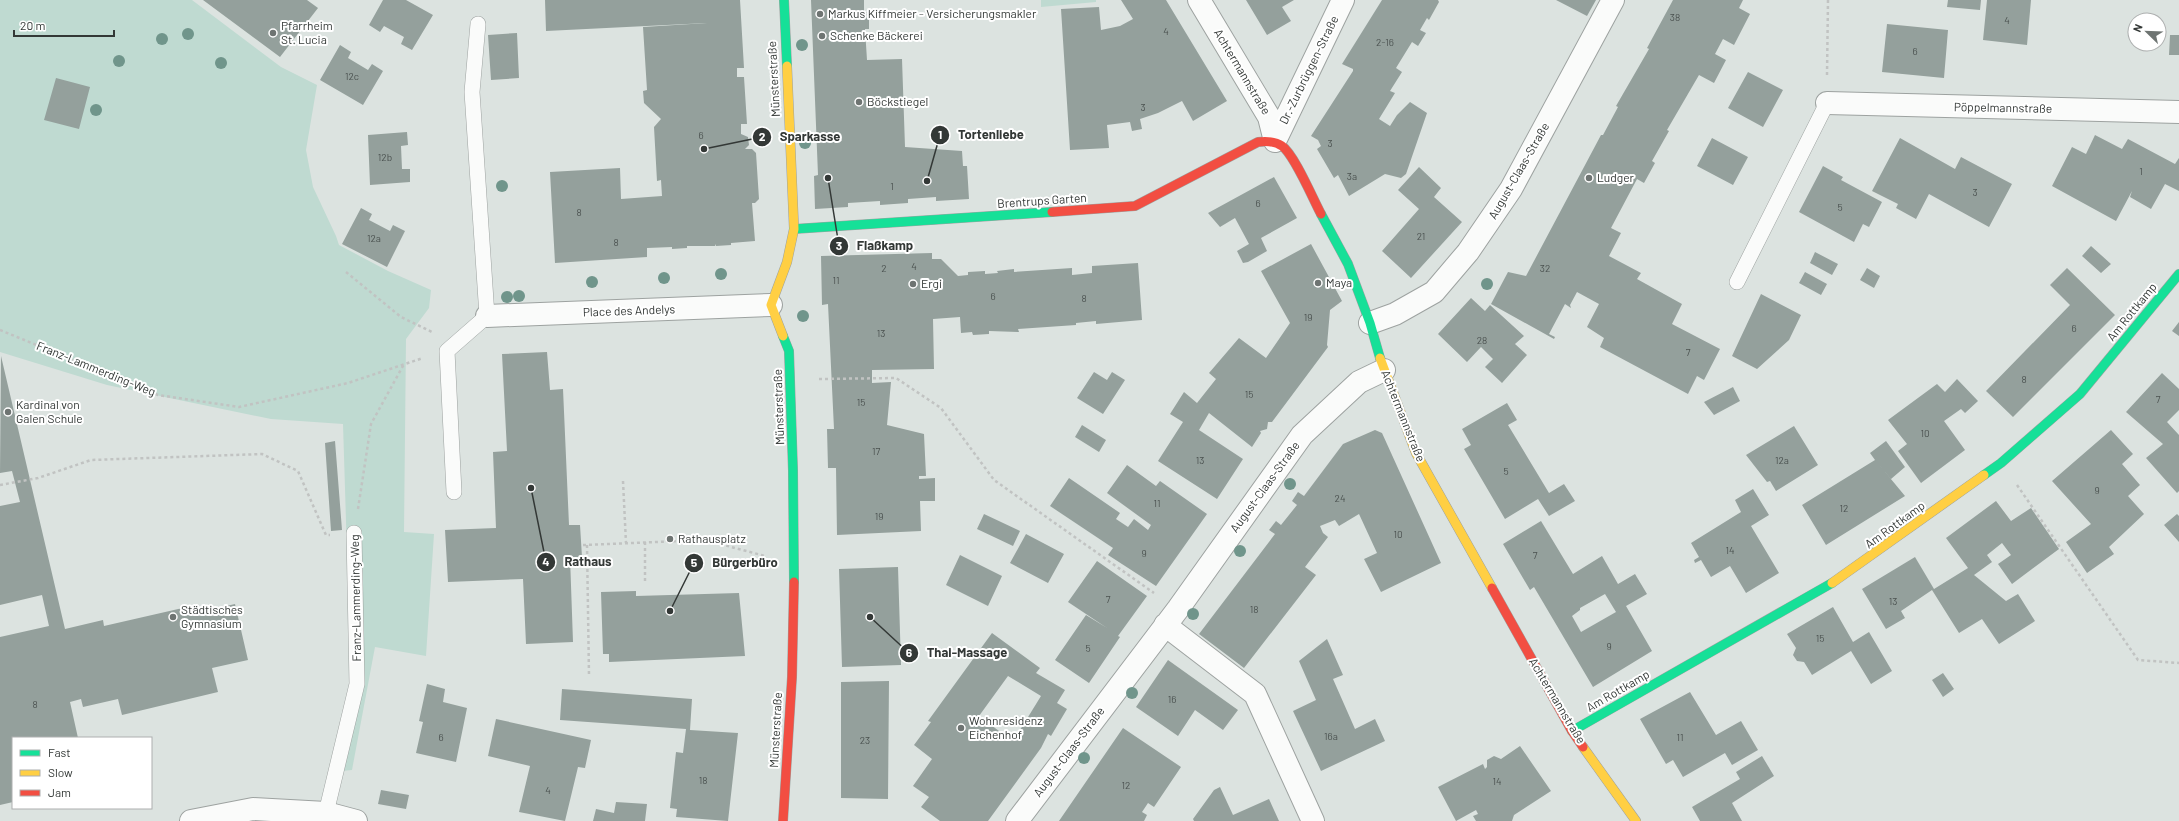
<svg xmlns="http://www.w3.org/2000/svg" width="2179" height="821" viewBox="0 0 2179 821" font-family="Barlow,sans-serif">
<rect width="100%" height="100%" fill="#dce3e0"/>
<!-- green -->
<path fill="#bfdad1" d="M0 0H192L281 67 317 85 306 150 313 187 336 236 339 245 388 271 431 290 429 308 406 339 404 532 434 534 426 656 375 647 352 770 331 772 351 683 343 424 271 419 107 385 0 352Z
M1041 0H1096V2L1041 7Z"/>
<!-- building -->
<path fill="#94a09c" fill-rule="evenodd" d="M203 0H307L318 8 280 57Z
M383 0H406L433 15 412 50 401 44 404 37 384 26 380 32 369 25Z
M545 0H740L744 68H737V77H744L747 124H741V134L748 137 749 145 745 149H752L756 153 759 199 755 203H752L755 241 731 243V245L716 246V244L715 246H687V248L672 249V247L647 248V257L555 263 550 172 620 168 621 199 662 196 661 180 657 181 654 127 661 119 644 103 643 91 647 90 643 27 707 23 546 31Z
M811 0H864V12H869V29H865L867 60 902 59 905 147 962 151 963 166H967L969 199 936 201V197L908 199V203L880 205V201L848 203V207L815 209 814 176 818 175Z
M1121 0H1166L1227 101 1193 121 1182 101 1158 113 1140 119 1142 129 1132 131 1130 122 1107 125 1109 148 1070 150 1061 9 1099 7 1101 30 1120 26 1133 19Z
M1246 0H1294L1282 7 1291 21 1267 35Z
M1382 0H1438L1439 2 1429 20 1427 18 1420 30 1426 33 1418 46 1412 42 1396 68 1402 72 1390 91 1395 93 1379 119 1390 126 1397 115 1410 102 1427 113 1406 174 1401 178 1385 174 1349 196 1338 175 1334 178 1317 149 1321 146 1318 140 1311 136 1353 71V69L1342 64Z
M1556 0H1596L1587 16Z
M1673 0H1743L1739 8 1750 14 1734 45 1723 39 1715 54 1726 60 1714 83 1699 75 1667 130 1669 131 1652 161 1655 163 1644 183 1637 179 1611 228 1621 233 1609 256 1641 273 1637 279 1682 304 1672 324 1720 349 1704 380 1697 376 1688 394 1600 347 1604 338 1587 327 1599 304 1577 292 1570 305 1571 308 1565 304 1549 334 1555 337 1554 339 1491 304 1508 272 1526 276 1601 135H1603L1618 107 1616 106 1649 49 1647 48Z
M1948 0H1981L1980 10 1947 7Z
M1987 0H2031L2027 45 1983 40Z
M1887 24 1948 30 1944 78 1882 72Z
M517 33 519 78 491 80 488 35Z
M2170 35H2179V55H2169Z
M340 45 351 52 348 58 368 70 372 64 383 71 363 105 320 80Z
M1748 72 1783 90 1763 127 1728 108Z
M56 78 90 87 79 129 44 120Z
M407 132 408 145 401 146 402 169H410V182L370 185 368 135Z
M2095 135 2122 149 2128 139 2175 164 2179 158V191L2165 184 2151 209 2130 197 2132 191 2116 221 2052 186 2072 147 2086 154Z
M1712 138 1748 157 1733 185 1697 166Z
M1900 138 1955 169 1961 157 2012 184 1989 227 1929 194 1916 219 1896 208 1898 204 1872 191Z
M1823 166 1843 177 1841 180 1882 202 1869 227 1863 224 1854 242 1799 212Z
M1419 167 1441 188 1434 197 1462 222 1411 278 1382 251 1419 209 1398 190Z
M1274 177 1297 218 1261 238 1267 251 1248 262 1243 263 1237 251 1249 244 1235 218 1220 227 1208 213Z
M361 208 372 214 369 220 390 231 393 225 405 231 387 267 342 244Z
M1311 244 1342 301 1330 310 1327 345 1328 347 1272 422H1268L1267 429 1260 431 1261 433 1252 447 1209 413 1199 430 1243 459 1217 499 1158 461 1183 422 1170 414 1184 392 1197 403 1216 379 1209 373 1239 338 1266 358 1290 323 1261 271Z
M2091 246 2111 264 2101 273 2082 256Z
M1815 252 1838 264 1832 275 1810 263Z
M932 253V259H941L958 276 968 275V272L985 271V274L998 273 997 271 1014 269V272L1072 268V275L1092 273V266L1138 263 1142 320 1096 324V321L1076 323V325L1018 329 1019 332 989 331V334L973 335 972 332 961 333 960 317 933 319 934 369 872 370V383L891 382 887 425 924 434 926 476H919V479L935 478V501H920L921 531 837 535 836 468H828L827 429H834L828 304 822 305 821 256Z
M1867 268 1880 276 1874 288 1860 280Z
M2067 268 2115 315 2013 417 1986 391 2070 305 2050 285Z
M1805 272 1827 284 1821 295 1799 283Z
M1761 294 1801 315 1789 340 1757 369 1732 356Z
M1471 298 1485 311 1490 305 1524 336 1515 344 1527 355 1502 383 1485 367 1493 359 1481 347 1467 362 1438 334Z
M2179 322V336L2172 331Z
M547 352 550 390 563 389 569 525H580L582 557H570L573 642 526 644 523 579 448 582 445 530 496 528 493 452 507 451 502 354Z
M1 356 65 629 103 620 104 626 187 607 188 615 235 604 248 660 212 668 218 692 122 715 118 699 83 707 81 699 70 702 78 738H13V802L0 805V637L49 626 42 595 0 605V506L20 502 12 471 0 473Z
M1094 372 1107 380 1112 372 1125 380 1103 414 1077 398Z
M2162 373 2179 389V410L2167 422 2179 435V491L2177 493 2146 458 2163 444 2126 412Z
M1957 379 1978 401 1965 413 1961 409 1944 421 1965 450 1921 483 1898 451 1907 444 1888 420 1937 384 1945 392Z
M1733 387 1740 401 1714 415 1704 402Z
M1507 403 1517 420 1508 425 1549 493 1564 484 1575 501 1549 516 1538 499 1505 519 1464 449 1471 445 1462 429Z
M1082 425 1106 440 1099 452 1075 437Z
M1794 426 1818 465 1776 491 1770 481 1767 482 1746 455Z
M1375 430 1382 433 1441 563 1381 592 1364 559 1377 553 1359 514 1339 526 1335 520 1320 526 1323 533 1328 537 1305 567 1316 575 1244 668 1199 634 1275 534 1269 530 1276 521 1281 525 1297 505 1292 501 1298 492 1304 496 1343 444Z
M2111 430 2133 454 2122 464 2140 485 2128 496 2144 514 2109 547 2114 554 2087 573 2066 542 2091 524 2052 481Z
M335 441 342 530 331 531 325 443Z
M1886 441 1905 467 1891 479 1876 461 1905 496 1826 545 1802 505 1875 460 1870 453Z
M1127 465 1156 486 1160 481 1207 514 1156 586 1108 555 1113 548 1050 506 1069 478 1120 513 1116 519 1128 527 1134 519 1148 530 1151 525 1107 493Z
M1753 489 1769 515 1751 526 1779 573 1746 593 1730 566 1711 577 1701 560 1695 563 1694 560 1699 557 1691 543 1741 512 1735 500Z
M1996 501 2011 521 2031 508 2059 549 2012 584 1998 564 2011 555 2002 543 1987 555 1992 562 1974 575 2006 601 2018 594 2035 621 1999 644 1982 619 1959 633 1932 590 1901 611 1905 618 1886 629 1862 589 1915 557 1934 589 1968 568 1946 538Z
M984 514 1020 531 1013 546 977 529Z
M2177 514 2179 516V542L2164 525Z
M1541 521 1573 574 1602 556 1618 584 1635 574 1647 594 1626 606 1652 651 1593 687 1534 587 1530 590 1503 544ZM1605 594 1616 612 1581 632 1572 616 1580 610V608Z
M1026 534 1064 554 1048 583 1010 563Z
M960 555 1002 576 988 606 946 585Z
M1097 561 1147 596 1118 636 1120 637 1089 683 1055 660 1086 615 1107 628 1068 602Z
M898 567 901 665 842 667 839 569Z
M636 591V596L739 593 745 656 609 662V654H603L601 592Z
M1833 607 1853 642 1869 632 1892 671 1871 684 1851 651 1812 675 1804 662 1797 661 1793 655 1796 648 1787 634Z
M992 633 1040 668 1036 673 1065 690 1057 703 1067 709 1051 736 1048 734 1041 748 988 821H940L921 807 929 797 913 786 932 759 914 745 931 722 928 721ZM1008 676 1041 696 1015 738 999 731 979 716Z
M1327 639 1343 675 1333 679 1355 729 1375 719 1385 741 1321 771 1293 711 1316 700 1299 661Z
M1168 660 1238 710 1223 730 1195 710 1178 736 1136 707Z
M1943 673 1954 689 1943 697 1932 680Z
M889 681 888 799 841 798V682Z
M427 684 445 689 443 702 467 708 456 762 416 753 423 722 419 721Z
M562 689 692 699 690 730 738 733 728 821 676 817 677 809 670 808 676 752 683 753 686 729 560 720Z
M1690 692 1716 735 1741 721 1758 750 1732 765 1725 753 1683 777 1673 760 1666 764 1640 719Z
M496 719 591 740 585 768 578 767 565 821 519 812 530 766 488 756Z
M1123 728 1181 767 1154 807 1148 803 1142 812 1147 815 1144 821H1059Z
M1520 746 1551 791 1514 815 1512 821H1476L1473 816 1478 814 1476 810 1456 821 1438 787 1483 764 1485 769 1487 767V760L1494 756 1501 759Z
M1762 756 1774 776 1732 803 1742 821H1700L1692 807 1740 779 1736 772Z
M1220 787 1233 815 1269 799 1279 821H1194L1193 819 1214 790Z
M381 790 409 795 406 809 378 804Z
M616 802 647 804 645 821H593L596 809 614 813Z"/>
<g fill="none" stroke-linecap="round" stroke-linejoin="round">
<!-- lane casing -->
<g stroke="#9da2a0" stroke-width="16">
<path id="lane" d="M1737 282 1827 103
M454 492 447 351 487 316 472 92 478 24
M326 813 357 684 354 533"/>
</g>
<!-- street casing -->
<g stroke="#9da2a0" stroke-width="24">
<path id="street" d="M1199 0 1269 117 1275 141
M1827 103 2179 112
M1275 141 1343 0
M487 316 771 305
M1370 323 1395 314 1434 292 1468 252 1511 189 1613 0
M1165 625 1255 694 1313 821
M191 821 253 809 326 813 356 821
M1017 821 1178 609 1302 435 1359 382 1384 370"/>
</g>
<!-- fast casing -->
<g stroke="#9da2a0" stroke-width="10">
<path id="fast" d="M784 0 787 66
M1321 214 1348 264 1370 323 1380 358
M794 229 1052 212
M783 336 789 351 793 471 794 582
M1984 475 2001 463 2080 394 2179 274
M1572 731 1832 583"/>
</g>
<!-- slow casing -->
<g stroke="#9da2a0" stroke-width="10">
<path id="slow" d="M783 336 771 305 787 262 794 229 787 66
M1380 358 1416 453 1492 588
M1832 583 1984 475
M1583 747 1636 821"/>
</g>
<!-- jam casing -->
<g stroke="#9da2a0" stroke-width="10">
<path id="jam" d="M1052 212 1135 206 1258 142C1267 141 1275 141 1282 146 1294 154 1313 199 1321 214
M1492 588 1572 731 1583 747
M783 821 792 677 794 582"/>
</g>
<!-- path -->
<path stroke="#c1c3c2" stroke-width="2.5" stroke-dasharray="3 3" stroke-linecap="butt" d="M1827 75 1828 0
M346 272 401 317 432 332
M0 330 158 395 239 407 348 383 423 358
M819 379 896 378 941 408 994 480 1154 593
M623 481 626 543
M0 485 38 478 91 460 262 454 298 471 326 535H330
M2017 485 2138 660 2179 663
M358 509 371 424 404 364
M645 542V583
M583 545 705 540 765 556
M587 545 589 676"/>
<!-- lane -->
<use href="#lane" stroke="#fafbfa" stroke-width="15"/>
<!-- street -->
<use href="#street" stroke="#fafbfa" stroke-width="22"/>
<!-- fast -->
<use href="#fast" stroke="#16e098" stroke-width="9"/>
<!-- slow -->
<use href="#slow" stroke="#ffcf43" stroke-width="9"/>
<!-- jam -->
<use href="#jam" stroke="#f24e42" stroke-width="9"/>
</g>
<!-- trees -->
<g fill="#70958b">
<circle cx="188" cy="34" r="6"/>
<circle cx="162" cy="39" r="6"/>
<circle cx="802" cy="45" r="6"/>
<circle cx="119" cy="61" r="6"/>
<circle cx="221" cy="63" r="6"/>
<circle cx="96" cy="110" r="6"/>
<circle cx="805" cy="143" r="6"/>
<circle cx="502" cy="186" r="6"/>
<circle cx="721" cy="274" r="6"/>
<circle cx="664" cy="278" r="6"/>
<circle cx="592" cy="282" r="6"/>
<circle cx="1487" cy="284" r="6"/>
<circle cx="519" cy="296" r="6"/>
<circle cx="507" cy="297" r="6"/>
<circle cx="803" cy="316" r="6"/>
<circle cx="1290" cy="484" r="6"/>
<circle cx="1240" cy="551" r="6"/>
<circle cx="1193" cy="614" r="6"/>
<circle cx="1132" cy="693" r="6"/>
<circle cx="1084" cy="758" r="6"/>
</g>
<!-- markers -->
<g fill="#6e7472" stroke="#fff" stroke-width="1.5">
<circle cx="820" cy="14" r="4"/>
<circle cx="273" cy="33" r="4"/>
<circle cx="822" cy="36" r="4"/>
<circle cx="859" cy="102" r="4"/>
<circle cx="1589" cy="178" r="4"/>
<circle cx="1318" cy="283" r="4"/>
<circle cx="913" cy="284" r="4"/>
<circle cx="8" cy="412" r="4"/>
<circle cx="670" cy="539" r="4"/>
<circle cx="173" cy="617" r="4"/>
<circle cx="961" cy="728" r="4"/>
</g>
<g text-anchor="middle" stroke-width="4" stroke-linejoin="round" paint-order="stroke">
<!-- number labels -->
<g font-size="10" fill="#4b5250">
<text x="1675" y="21">38</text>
<text x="2007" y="24">4</text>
<text x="1166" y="35">4</text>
<text x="1385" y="46">2-16</text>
<text x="1915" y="55">6</text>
<text x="352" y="80">12c</text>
<text x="1143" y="111">3</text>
<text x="701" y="139">6</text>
<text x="1330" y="147">3</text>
<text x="385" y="161">12b</text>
<text x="2141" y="175">1</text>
<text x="1352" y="180">3a</text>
<text x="892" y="190">1</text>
<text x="1975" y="196">3</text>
<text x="1258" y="207">6</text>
<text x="1840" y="211">5</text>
<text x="579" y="216">8</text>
<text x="1421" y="240">21</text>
<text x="374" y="242">12a</text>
<text x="616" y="246">8</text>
<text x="914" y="270">4</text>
<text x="884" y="272">2</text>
<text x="1545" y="272">32</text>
<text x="836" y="284">11</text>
<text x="993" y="300">6</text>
<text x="1084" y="302">8</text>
<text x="1308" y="321">19</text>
<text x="2074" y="332">6</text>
<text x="881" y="337">13</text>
<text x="1482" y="344">28</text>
<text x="1688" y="356">7</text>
<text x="2024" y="383">8</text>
<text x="1249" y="398">15</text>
<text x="2158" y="403">7</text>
<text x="861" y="406">15</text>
<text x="1925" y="437">10</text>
<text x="876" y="455">17</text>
<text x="1200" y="464">13</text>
<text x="1782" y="464">12a</text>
<text x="1506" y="475">5</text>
<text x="2097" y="494">9</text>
<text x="1340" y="502">24</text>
<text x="1157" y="507">11</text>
<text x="1844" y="512">12</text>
<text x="879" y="520">19</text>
<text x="1398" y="538">10</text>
<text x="1730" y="554">14</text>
<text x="1144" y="557">9</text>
<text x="1535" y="559">7</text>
<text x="1108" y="603">7</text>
<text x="1893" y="605">13</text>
<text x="1254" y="613">18</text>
<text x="1820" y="642">15</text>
<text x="1609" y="650">9</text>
<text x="1088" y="652">5</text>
<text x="1172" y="703">16</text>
<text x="35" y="708">8</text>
<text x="1331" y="740">16a</text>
<text x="441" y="741">6</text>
<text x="1680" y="741">11</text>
<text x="865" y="744">23</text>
<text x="703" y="784">18</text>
<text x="1497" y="785">14</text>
<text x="1126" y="789">12</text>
<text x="548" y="794">4</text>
</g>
<!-- poi labels -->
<g font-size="12" fill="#333836" stroke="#fff" text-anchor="start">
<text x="828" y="18">Markus Kiffmeier - Versicherungsmakler</text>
<text x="281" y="30">Pfarrheim<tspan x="281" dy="14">St. Lucia</tspan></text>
<text x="830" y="40">Schenke Bäckerei</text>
<text x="867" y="106">Böckstiegel</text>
<text x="1597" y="182">Ludger</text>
<text x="1326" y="287">Maya</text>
<text x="921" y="288">Ergi</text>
<text x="16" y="409">Kardinal von<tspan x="16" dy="14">Galen Schule</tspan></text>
<text x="678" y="543">Rathausplatz</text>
<text x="181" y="614">Städtisches<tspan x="181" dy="14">Gymnasium</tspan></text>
<text x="969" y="725">Wohnresidenz<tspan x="969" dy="14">Eichenhof</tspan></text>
</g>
<!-- street labels -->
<g font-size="12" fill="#333836" stroke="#fff">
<text transform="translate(1309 70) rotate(-64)" y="4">Dr.-Zurbrüggen-Straße</text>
<text transform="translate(1242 72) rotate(59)" y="4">Achtermannstraße</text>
<text transform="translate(774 79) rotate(-93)" y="4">Münsterstraße</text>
<text transform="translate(2003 108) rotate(1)" y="4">Pöppelmannstraße</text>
<text transform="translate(1519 171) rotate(-60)" y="4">August-Claas-Straße</text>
<text transform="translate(1042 201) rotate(-4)" y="4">Brentrups Garten</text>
<text transform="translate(629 311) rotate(-2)" y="4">Place des Andelys</text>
<text transform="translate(2132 312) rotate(-51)" y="4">Am Rottkamp</text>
<text transform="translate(96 369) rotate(22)" y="4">Franz-Lammerding-Weg</text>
<text transform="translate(779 407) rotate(-92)" y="4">Münsterstraße</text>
<text transform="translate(1403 416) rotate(68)" y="4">Achtermannstraße</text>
<text transform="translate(1265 487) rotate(-54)" y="4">August-Claas-Straße</text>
<text transform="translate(1895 525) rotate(-36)" y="4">Am Rottkamp</text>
<text transform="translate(356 598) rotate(-91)" y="4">Franz-Lammerding-Weg</text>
<text transform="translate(1618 691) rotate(-30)" y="4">Am Rottkamp</text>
<text transform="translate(1557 701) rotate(59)" y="4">Achtermannstraße</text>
<text transform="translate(776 730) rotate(-87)" y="4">Münsterstraße</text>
<text transform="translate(1069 752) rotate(-53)" y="4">August-Claas-Straße</text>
</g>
</g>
<!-- callouts -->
<path fill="none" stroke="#333836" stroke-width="1.5" d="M927 181L940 135M704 149L762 137M828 178L839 246M531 488L546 562M670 611L694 563M870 617L909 653"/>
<g fill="#333836" stroke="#fff" stroke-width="1.5">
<circle cx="927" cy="181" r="4"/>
<circle cx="704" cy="149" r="4"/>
<circle cx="828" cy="178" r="4"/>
<circle cx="531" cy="488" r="4"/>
<circle cx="670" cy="611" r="4"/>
<circle cx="870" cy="617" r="4"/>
<circle cx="940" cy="135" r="10"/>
<circle cx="762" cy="137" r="10"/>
<circle cx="839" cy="246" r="10"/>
<circle cx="546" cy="562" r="10"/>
<circle cx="694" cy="563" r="10"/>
<circle cx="909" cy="653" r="10"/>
</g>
<g font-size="12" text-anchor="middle" font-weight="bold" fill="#fff">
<text x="940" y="139">1</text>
<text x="762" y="141">2</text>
<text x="839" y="250">3</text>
<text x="546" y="566">4</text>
<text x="694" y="567">5</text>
<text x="909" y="657">6</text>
</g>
<g font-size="13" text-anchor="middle" font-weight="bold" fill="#333836" stroke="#fff" stroke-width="4" stroke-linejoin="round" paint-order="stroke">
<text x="991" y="139">Tortenliebe</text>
<text x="810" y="141">Sparkasse</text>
<text x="885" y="250">Flaßkamp</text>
<text x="588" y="566">Rathaus</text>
<text x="745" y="567">Bürgerbüro</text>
<text x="967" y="657">Thai-Massage</text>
</g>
<!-- legend -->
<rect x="12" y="737" width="140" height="72" fill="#ffffff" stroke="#adafaf"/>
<rect x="20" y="750" width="20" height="6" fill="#16e098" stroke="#adafaf"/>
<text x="48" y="757" font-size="12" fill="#333836">Fast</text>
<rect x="20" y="770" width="20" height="6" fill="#ffcf43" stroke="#adafaf"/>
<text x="48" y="777" font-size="12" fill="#333836">Slow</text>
<rect x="20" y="790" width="20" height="6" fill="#f24e42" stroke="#adafaf"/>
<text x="48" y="797" font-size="12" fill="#333836">Jam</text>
<!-- north arrow -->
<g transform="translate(2147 32) rotate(293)"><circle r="19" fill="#ffffff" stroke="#adafaf"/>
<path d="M0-3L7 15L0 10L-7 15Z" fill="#6e7472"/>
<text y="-6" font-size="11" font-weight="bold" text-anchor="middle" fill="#333836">N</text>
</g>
<!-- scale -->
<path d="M14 30v6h100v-6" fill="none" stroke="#333836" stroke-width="2"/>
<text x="20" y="30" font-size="12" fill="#333836" stroke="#ffffff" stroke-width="3" paint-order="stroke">20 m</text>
</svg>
